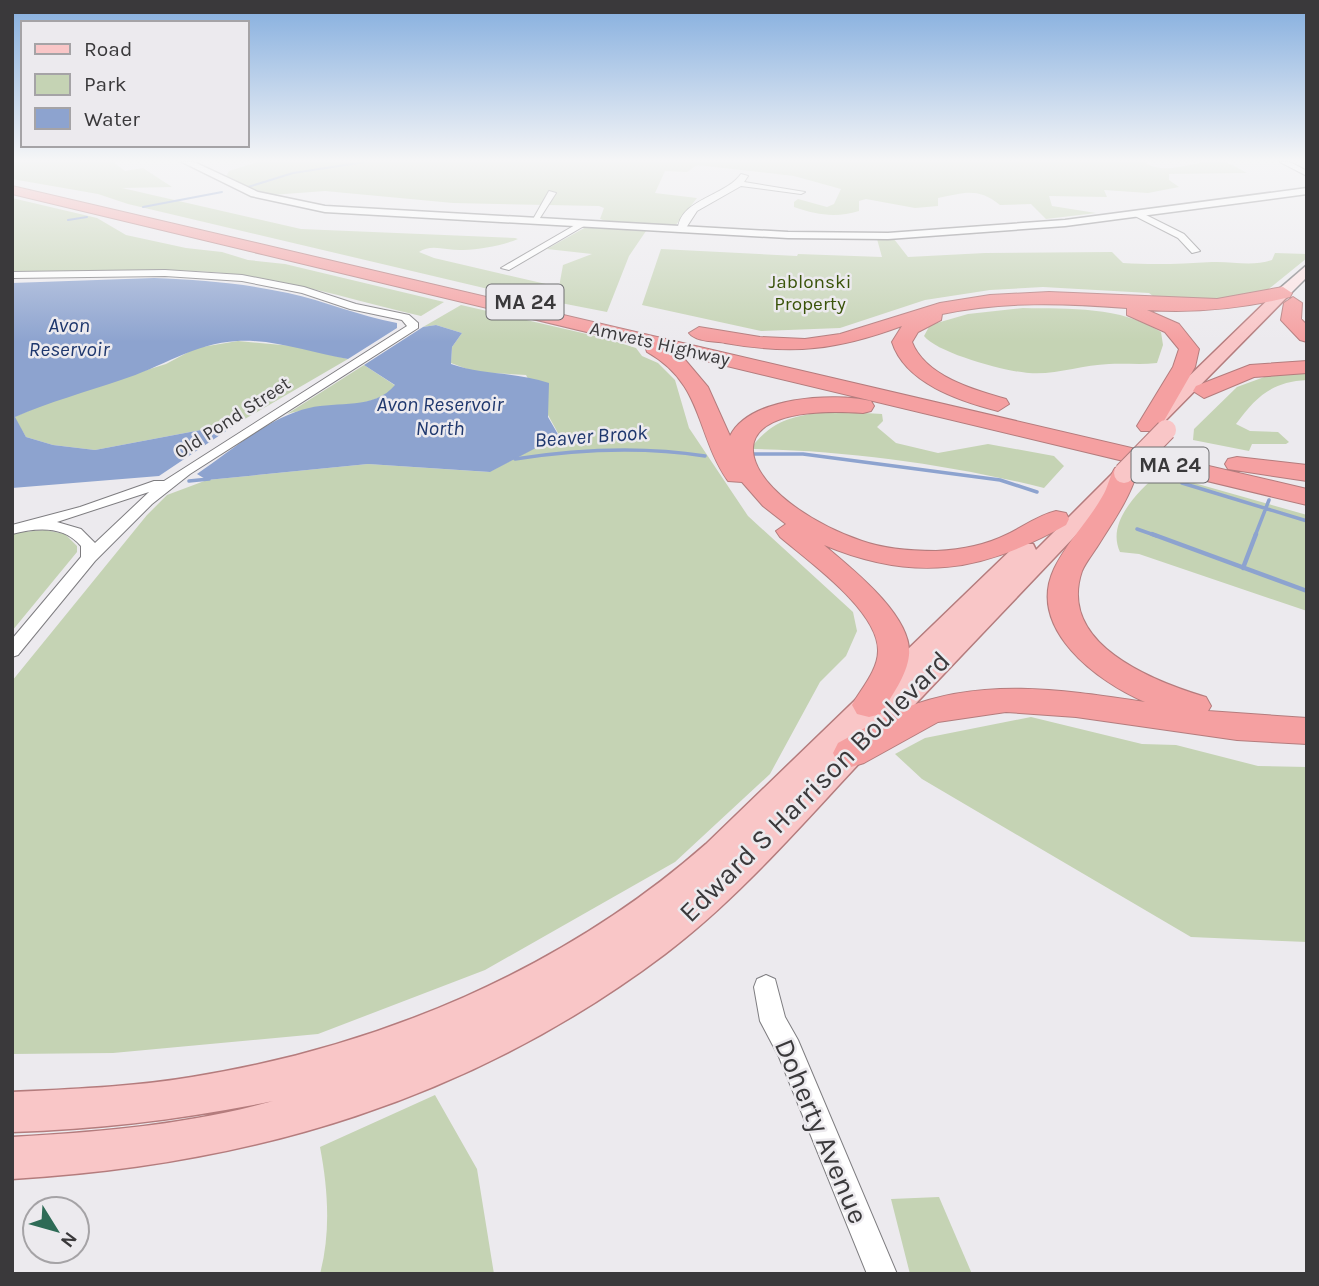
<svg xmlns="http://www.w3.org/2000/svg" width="1319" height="1286" viewBox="0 0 1319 1286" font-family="Karla,sans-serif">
<rect width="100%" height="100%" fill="#eceaee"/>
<!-- green -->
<path fill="#c5d3b4" d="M12 162H113L125 171 143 168 172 187 122 188 301 229 515 238 518 239C501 246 481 249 463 250 448 251 431 243 419 252L434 258 559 287 563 265 592 254 547 249 586 227 646 231 629 256 607 312 484 288 128 204 98 194 12 179Z
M258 162H1144C1168 179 1203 155 1227 163 1234 165 1241 170 1247 173L1169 174V180L1179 187 1148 193 1104 190 1107 197 1049 196 1052 206 1096 213 1046 219 1031 204 1000 205C977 187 965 193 938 198V206L915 208 866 199 859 201V211C836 218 817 215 794 207V202L798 199 827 207 834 204 841 189 794 176 697 165 687 172 665 171 655 193 697 198 675 226 606 221 600 219 604 208 599 206 453 203 325 191 271 195 225 178 229 171Z
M12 198 97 218 126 235 186 248 222 252 248 260 285 264 444 302 421 316C351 300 283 277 211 272 145 267 78 279 12 271Z
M877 239H894L908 257 985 253 1112 252 1123 263C1153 265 1181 264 1212 262 1233 261 1250 267 1272 260L1275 253 1307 254V258L1265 292 1235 299 1158 300 1149 293 1043 287 990 290 925 300 840 328 761 331 642 305 661 249 797 256 798 254 882 257Z
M461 305 604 338 636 348 642 356 658 363 675 380 689 428 748 516 853 612 857 631 846 656 820 682 770 774 675 862 485 970 318 1034 113 1053 12 1054V681L147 515 167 495 207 480 368 464 489 472 559 435 526 375 475 372 451 363 452 347 462 333 436 325 423 327Z
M1023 308C1070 309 1120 306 1161 332L1163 345 1157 363C1141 365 1125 363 1109 364 1082 365 1056 375 1029 373 1007 372 937 353 924 336L930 325 968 314Z
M238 341 293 346 348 359 238 423 95 450 53 445 26 437 14 417 66 395 166 364 196 348Z
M364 365 396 386C370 412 321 404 287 414Z
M1307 373V380C1271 382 1256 397 1236 424L1250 431 1278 432 1289 442 1286 444H1252L1249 451 1193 440 1194 429 1237 387 1267 376Z
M830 411 882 414 883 421 877 427 896 443 938 453 988 444 1054 456 1064 466 1044 488C952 465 845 450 750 449 773 419 794 416 830 411Z
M1159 473 1307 515V611L1139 554 1120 552C1106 522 1138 492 1159 473Z
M45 530 65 534 77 546V552L12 631V533Z
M1031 717 1142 744 1176 745 1258 766 1307 767V942L1191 937 922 779 895 754 925 738Z
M435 1095 477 1169 494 1274H320C331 1232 328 1189 320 1147Z
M939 1197 972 1274H910L891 1199Z"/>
<!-- water -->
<path fill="#8da3cf" d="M154 278C200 280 243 283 288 293 325 301 359 316 397 323V328L348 359C311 353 275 339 237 341 195 343 160 368 121 380 85 392 50 402 15 417L26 437 53 445 95 450 238 423 159 476 12 488V283Z
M436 325 462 333 452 347 451 364C483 375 516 372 549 383L548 417 559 436 490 472 368 464 207 480 197 474C231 451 269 417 309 408 338 401 374 410 395 385L364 365 423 327Z"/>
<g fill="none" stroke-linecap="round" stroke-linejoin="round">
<!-- stream-far2 -->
<path stroke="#8da3cf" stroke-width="2" d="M248 187 293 173 365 162
M143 207 222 192
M68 220 87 217"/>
<!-- stream-far1 -->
<path stroke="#8da3cf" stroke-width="3.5" d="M752 454H803L1000 480 1037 492
M515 459C579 449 641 446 705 456
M189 481 209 479
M1182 483 1307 521
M1137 529 1157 536
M1255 536 1269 500"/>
<!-- stream -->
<path stroke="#8da3cf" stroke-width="4.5" d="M1152 534 1307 591
M1243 568 1256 534"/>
<!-- minor casing -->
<g stroke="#7e7d80" stroke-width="2">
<path id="minor" d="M1280 162H1290L1307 171V176Z
M741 174 748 176 744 182 805 192 801 194 741 186 697 211 684 231H678C678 199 725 197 741 174Z
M549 191 556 193 538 221H532Z
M1138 211 1184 234 1200 251 1192 253 1178 238 1135 216Z
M582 221 589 223 509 270 501 268Z
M165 270 242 275 304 287 356 304 409 315 418 323V328L190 474 152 504 95 561 18 655 12 657V639L81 557V546C63 525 36 528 12 534V525L80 507 154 481H164L407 326 402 320 350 309 302 293 242 281 165 276 12 278V272ZM149 492 95 543 81 529 57 522Z
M766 975 775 979 785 1017 798 1040 897 1274H867L779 1057 760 1021 754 987 757 979Z"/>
</g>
<!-- tertiary casing -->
<g stroke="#7e7d80" stroke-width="3">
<path id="tertiary" d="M182 162H194L258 192 325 206 788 232 888 233 1065 220 1307 188V194L1065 226 888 239 788 238 325 212 251 196Z"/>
</g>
<!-- secondary casing -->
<g stroke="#7e7d80" stroke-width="3">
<path id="secondary" d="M1307 265V277L1288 296H1278V290Z"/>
</g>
<!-- primary casing -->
<g stroke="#b47c7d" stroke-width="3">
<path id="primary" d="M1283 288 1291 293 1288 296 1160 426H1146L1143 422 1146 418 1278 290Z
M1124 467 1135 473 1131 477C1043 570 954 663 866 756 802 824 740 897 665 954 471 1100 252 1165 12 1179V1137C99 1132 188 1125 273 1101 186 1119 101 1129 12 1132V1092C72 1089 132 1087 192 1077 379 1047 563 970 706 844L1017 544H1033L1036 550 1117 469Z"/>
</g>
<!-- motorway casing -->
<g stroke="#b47c7d" stroke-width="2">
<path id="motorway" d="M12 186 1307 489V505L681 355 708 387 730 436C749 397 833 392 871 401L874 406 871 411 863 413C687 401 749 502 862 541 885 549 911 551 936 551 961 550 986 545 1008 534 1024 526 1039 515 1056 511L1066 513 1069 519 1066 525C982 572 915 583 824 545 851 568 913 616 909 655 907 676 891 696 881 714L869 717 857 714 852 705C861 689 878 670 878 651 879 611 808 561 780 537L776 531 786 524 763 506 742 482 728 481C695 433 704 384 647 352L645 346 12 194Z
M1283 287 1292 293 1290 297C1241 309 1196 313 1147 310L1179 324 1199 349 1195 367 1161 426 1157 431H1141L1137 426 1173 367 1179 349 1165 332 1127 315V308C1064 303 1004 301 942 314L941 320 918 332 912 342C925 376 974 390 1006 399L1009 404 998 411C959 401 905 383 892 342L902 326C837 350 793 355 725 343 714 341 696 342 689 333L699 327 760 337 805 339 840 334 940 303 990 295 1049 292 1217 299Z
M1293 297 1302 303 1301 319 1307 325V342L1300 340 1281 320 1284 303Z
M1307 361V373L1254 377 1204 398 1193 391 1196 386 1250 365Z
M1237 457 1307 465V481L1228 469 1225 464 1228 459Z
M1124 465 1133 468 1137 473C1129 499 1114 520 1099 544 1094 552 1086 562 1082 571 1057 644 1153 681 1206 697L1211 706 1208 711 1307 718V744L1237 740 1076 717 1006 712 938 722 864 763 851 767 838 763 833 753 838 743C860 731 882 717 905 708 983 677 1064 690 1145 702 1098 682 1026 629 1054 569 1066 543 1088 522 1102 497 1108 488 1109 477 1115 468Z"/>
</g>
<!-- minor -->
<use href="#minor" fill="#fff" fill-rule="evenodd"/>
<!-- tertiary -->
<use href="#tertiary" fill="#fff" fill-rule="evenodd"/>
<!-- secondary -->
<use href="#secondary" fill="#fce2e3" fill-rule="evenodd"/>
<!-- primary -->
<use href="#primary" fill="#f9c6c7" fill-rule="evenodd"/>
<!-- motorway -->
<use href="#motorway" fill="#f5a0a1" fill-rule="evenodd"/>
<!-- primary-bridge casing -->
<g stroke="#b47c7d" stroke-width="22" stroke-linecap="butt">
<path id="primary-bridge" d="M1124 473 1166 430"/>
</g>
<!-- primary-bridge -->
<use href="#primary-bridge" stroke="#f9c6c7" stroke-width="20"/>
</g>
<!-- sky -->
<linearGradient id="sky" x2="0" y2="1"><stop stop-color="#83adde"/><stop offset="0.47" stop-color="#f6f6f7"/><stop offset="1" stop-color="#f6f6f7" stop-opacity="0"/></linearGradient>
<rect width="1319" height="342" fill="url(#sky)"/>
<g text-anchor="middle" stroke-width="5" stroke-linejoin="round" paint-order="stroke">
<!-- far-park labels -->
<g font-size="19" fill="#3a530a" stroke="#eceaee">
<text x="810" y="288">Jablonski<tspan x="810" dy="22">Property</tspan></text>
</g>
<!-- far-street labels -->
<g font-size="19" fill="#3a393b" stroke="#eceaee">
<text transform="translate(660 343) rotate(13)" y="7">Amvets Highway</text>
<text transform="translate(232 417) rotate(-33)" y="7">Old Pond Street</text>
</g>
<!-- shield labels -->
<g fill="#eceaee" stroke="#6f6e71" stroke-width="2">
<rect x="486.5" y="284.5" width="77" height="35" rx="5"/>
<rect x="1131.5" y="447.5" width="77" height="35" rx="5"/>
</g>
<g font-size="21" font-weight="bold" fill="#3a393b">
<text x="525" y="309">MA 24</text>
<text x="1170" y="472">MA 24</text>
</g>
<!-- far-water labels -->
<g font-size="21" font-style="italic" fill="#1f386e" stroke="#eceaee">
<text x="69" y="332">Avon<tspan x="69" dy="24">Reservoir</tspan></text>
<text x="440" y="411">Avon Reservoir<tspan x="440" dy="24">North</tspan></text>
<text transform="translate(591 436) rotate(-4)" y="7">Beaver Brook</text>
</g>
<!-- near-street labels -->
<g font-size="28" fill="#3a393b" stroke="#eceaee">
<text transform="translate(814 786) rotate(-45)" y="10">Edward S Harrison Boulevard</text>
<text transform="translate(822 1131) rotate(67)" y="10">Doherty Avenue</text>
</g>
</g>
<!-- border -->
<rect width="1319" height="1286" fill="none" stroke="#3a393b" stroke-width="28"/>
<!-- legend -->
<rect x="21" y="21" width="228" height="126" fill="#eceaee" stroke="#a5a3a6" stroke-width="2"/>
<rect x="35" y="44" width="35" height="10" fill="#f9c6c7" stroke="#a5a3a6" stroke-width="2"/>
<text x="84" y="56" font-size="21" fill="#3a393b">Road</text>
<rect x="35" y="74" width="35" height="21" fill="#c5d3b4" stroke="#a5a3a6" stroke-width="2"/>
<text x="84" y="91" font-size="21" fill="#3a393b">Park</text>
<rect x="35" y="108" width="35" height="21" fill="#8da3cf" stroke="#a5a3a6" stroke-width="2"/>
<text x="84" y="126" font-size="21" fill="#3a393b">Water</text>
<!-- north arrow -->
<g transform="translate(56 1230) rotate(127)"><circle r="33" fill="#eceaee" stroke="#a5a3a6" stroke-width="2"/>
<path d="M0-5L12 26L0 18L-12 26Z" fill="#2e6b56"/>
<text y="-10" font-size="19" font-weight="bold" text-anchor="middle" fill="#3a393b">N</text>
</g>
</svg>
